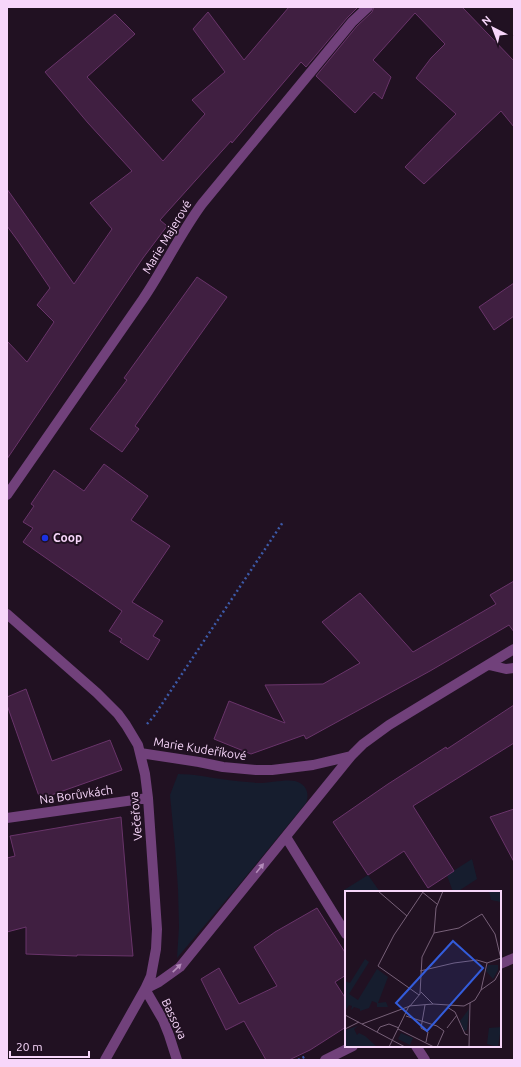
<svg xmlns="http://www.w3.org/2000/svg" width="521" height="1067" viewBox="0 0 521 1067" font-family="Ubuntu,sans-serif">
<rect width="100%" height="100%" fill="#211122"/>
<!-- green -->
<path fill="#161d2e" d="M178 774C193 774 207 777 221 779 233 781 246 782 258 783 269 783 286 779 295 781 306 784 310 793 306 803L238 886 177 958 179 927 178 889 175 847 170 795Z
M472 859 477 879 457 892H453L447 875Z
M368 875 380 892H346V894L344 890Z"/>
<!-- building -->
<path fill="#401f41" stroke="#69346a" d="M289 7H358L347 18 306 67 301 62 232 143 231 141 160 220 167 226 143 258 7 459V341L27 362 54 322 37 305 50 288 18 241 7 226V189L74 284 112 229 90 203 132 171 88 123 45 72 115 14 135 34 87 77 163 161 205 114 192 100 225 72 193 29 208 12 244 60Z
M374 7H462L514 61V127L501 111 424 184 405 167 456 114 416 78 431 58 445 44 415 13 373 60 391 77 382 99 374 92 355 113 316 76 357 26 372 12Z
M197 277 227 297 135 426 139 429 122 452 90 429 127 380 124 378Z
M514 283V316L494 330 479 307Z
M104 464 148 496 131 520 170 546 132 602 163 621 153 636 160 640 148 660 120 642 122 639 109 631 122 611 23 542 33 528 23 522 34 506 31 504 54 470 84 491Z
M514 581V632L509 625 430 671 306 739 304 735 251 754 214 739 229 701 285 723 265 685 323 684 360 663 322 622 360 593 413 652 496 604 490 595Z
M26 689 52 761 110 740 122 770 40 799 7 705V697Z
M514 705V743L413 806 454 871 428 888 404 851 368 875 333 822 388 784 446 747 447 749Z
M514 809V862L490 817Z
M121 817 129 913 133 956 77 955V956L26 954V927L7 932V858L15 856 10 836Z
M317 908 346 954V975L335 982 346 999V1027L310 1050 289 1060H266L244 1021 226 1030 201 979 219 968 239 1004 277 986 254 947 275 932Z"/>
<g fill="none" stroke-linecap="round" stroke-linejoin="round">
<!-- path -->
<path stroke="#3d5aa8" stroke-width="2.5" stroke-dasharray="2 3" stroke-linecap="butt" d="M147 724 154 716 283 522
M298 1060 306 1056"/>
<!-- minor -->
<path stroke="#71417b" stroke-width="10" d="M7 495 143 299C164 268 180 234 202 204L343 33 352 22 368 7
M7 614 97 693 118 714 126 725 138 745 145 774 148 798 157 929 156 949 151 976 145 989 105 1060
M489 665 506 669 514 668
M140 753 199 762 223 767 256 770H272L313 765 351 756 363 744 389 725 514 649
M7 818 148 798
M286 837 346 934
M500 964 514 958
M145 989 159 982 180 967 351 756
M145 989 163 1020 169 1035 177 1060
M416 1046 425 1060
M325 1060 353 1046"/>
</g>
<!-- one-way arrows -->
<defs><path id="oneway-solid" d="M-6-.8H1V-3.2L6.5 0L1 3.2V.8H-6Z"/></defs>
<g fill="#b48cba">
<use href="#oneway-solid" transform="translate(260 868) rotate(-51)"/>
<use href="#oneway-solid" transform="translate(177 968) rotate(-44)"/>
</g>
<!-- markers -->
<circle fill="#1b31e2" stroke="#211122" stroke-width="1.5" cx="45" cy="538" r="4"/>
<g text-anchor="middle" stroke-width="4" stroke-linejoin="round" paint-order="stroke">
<!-- street labels -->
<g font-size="12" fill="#f7d6fa" stroke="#211122">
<text transform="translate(167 237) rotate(-59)" y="4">Marie Majerové</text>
<text transform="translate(200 749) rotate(9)" y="4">Marie Kudeříkové</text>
<text transform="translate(76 795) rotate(-8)" y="4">Na Borůvkách</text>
<text transform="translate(136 816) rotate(-95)" y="4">Večeřova</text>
<text transform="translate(174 1019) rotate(65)" y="4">Bassova</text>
</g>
<!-- poi labels -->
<g font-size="12" font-weight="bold" fill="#f7d6fa" stroke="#211122" text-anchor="start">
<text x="53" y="542">Coop</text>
</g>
</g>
<!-- overview -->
<g transform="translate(345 891)">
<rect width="156" height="156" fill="#211122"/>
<path d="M144 0H155L156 11 146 9ZM20 68 24 71 4 103 13 109 32 78 43 86 33 112 41 111 43 116H32V112L27 110 24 117 15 120V118L9 116 6 119 7 115 4 114 0 120V90L5 92ZM143 74H153V79L148 88 141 80ZM124 118 122 139 119 140 115 130ZM13 135 9 138 12 144 14 142 20 145 32 156H0V139ZM156 136 153 156 142 153 144 137ZM56 142 68 147 65 154 53 148Z" fill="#161d2e"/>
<path fill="none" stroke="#776078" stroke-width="1" d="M33 0 62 25M76 0 92 13M89 42 114 37 137 23 150 43 156 68M75 80 109 72 132 69 142 72 156 67M136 99 142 72M76 101 88 113 119 115 130 109 136 99 150 89 156 78M74 104 33 75 49 44 78 1M80 114 76 137 83 141 81 151M64 115 88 113M102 116 110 121 120 143 123 144M0 124 60 156M61 125 92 135 99 140 92 156M17 133 65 115 75 103 77 66 89 42 91 17 98 0M102 137 112 124M0 138 14 131M53 138 89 156M32 141 35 136 44 133 54 137M44 156 64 115M124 156 125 112"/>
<path fill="#335cdb" fill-opacity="0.15" stroke="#335cdb" stroke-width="2" d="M108 50 138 77 82 140 51 112Z"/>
<rect width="156" height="156" fill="none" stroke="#f7d6fa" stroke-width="2"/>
</g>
<!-- border -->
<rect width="521" height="1067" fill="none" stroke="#f7d6fa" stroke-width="16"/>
<!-- north arrow -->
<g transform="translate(493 28) rotate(318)" stroke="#211122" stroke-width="3" paint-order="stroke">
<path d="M0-3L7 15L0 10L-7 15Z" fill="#f7d6fa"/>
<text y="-6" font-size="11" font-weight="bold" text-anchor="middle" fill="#f7d6fa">N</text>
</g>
<!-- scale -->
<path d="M10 1051v6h79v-6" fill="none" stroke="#f7d6fa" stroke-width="2"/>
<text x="16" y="1051" font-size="12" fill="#f7d6fa" stroke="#211122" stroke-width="3" paint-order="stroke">20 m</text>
</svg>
